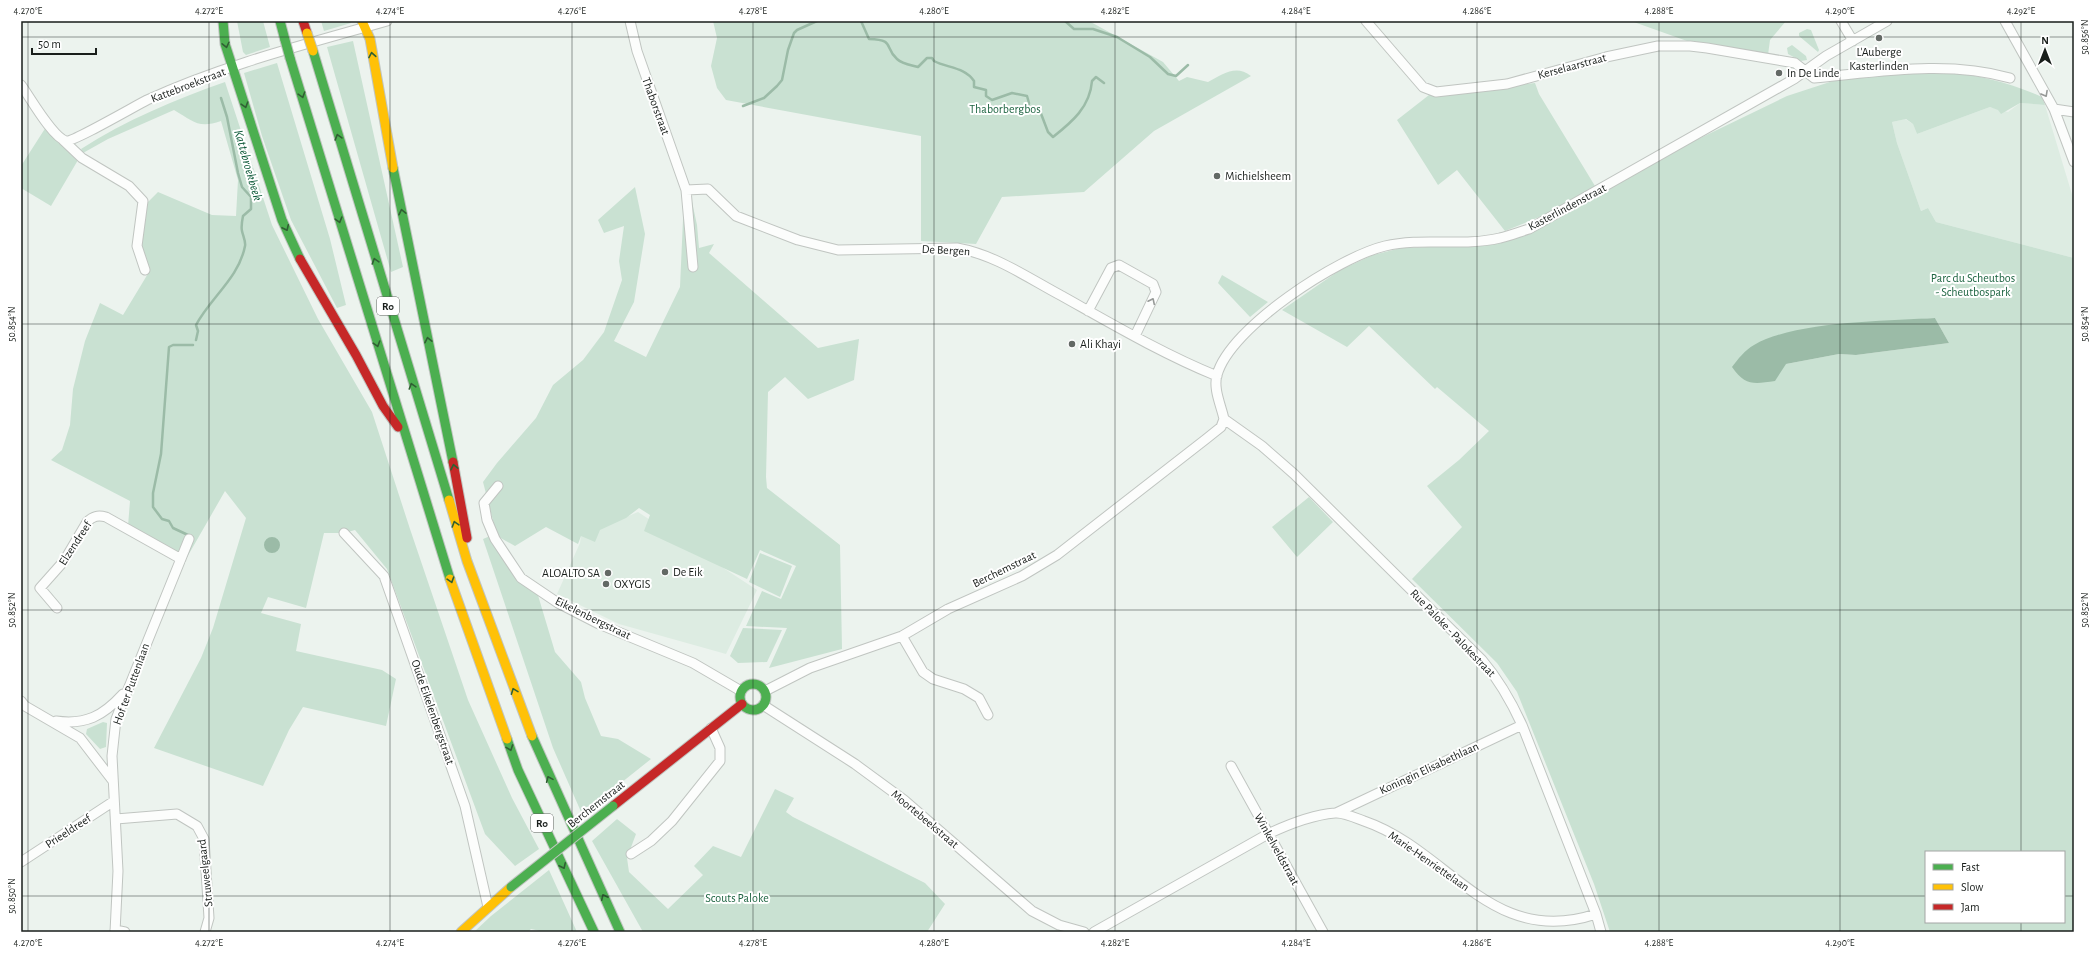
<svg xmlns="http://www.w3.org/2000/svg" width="2095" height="953" viewBox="0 0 2095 953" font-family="'Alegreya Sans',sans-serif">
<rect width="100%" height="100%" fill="#ecf3ee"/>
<!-- built -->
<path fill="#ddece2" d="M2020 103 2045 105 2074 201V258L1936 222 1928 208 1921 211 1897 143 1892 122 1905 119 1913 124 1917 134 1990 107 2008 112Z
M638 512 757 590 726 654 619 624 557 594 580 543 581 536Z"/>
<!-- green -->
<path fill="#c9e1d2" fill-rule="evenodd" d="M237 21H263L270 47 246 55 243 52Z
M321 21H350L351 23 324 31Z
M713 21H1089L1163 62 1179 81 1187 77 1208 82C1223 74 1236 64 1251 76L1154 131 1084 192 1002 197 976 244 921 241V136L726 100 717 88 711 66 717 38Z
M1631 21H1786L1770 40 1768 55 1687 41Z
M1807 29 1811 30 1819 50 1818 52 1799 36V33Z
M353 41 403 267 391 272 327 47Z
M1792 45 1806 56 1807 60 1801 61 1788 54 1787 48Z
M277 63 330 239 346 305 337 308 291 220 262 136 244 73Z
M1948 72C1982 76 2011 83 2042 97L2045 105 2020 103 2001 114 1998 110 1990 107 1917 134 1913 124 1906 119 1892 122 1897 143 1921 211 1928 208 1936 222 2074 258V932H1610L1594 884 1517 692 1497 663 1412 579 1462 527 1427 486 1459 460 1489 431 1437 387 1435 389 1369 326 1347 347 1282 310 1340 270 1373 255 1401 248 1482 245 1516 238 1690 143 1787 96 1836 80 1871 76ZM1935 318 1949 343 1856 355 1839 354 1786 364 1775 336 1830 326ZM1926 852H2064V922H1926Z
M225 82 272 225 318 319 372 412 410 529 468 700 512 798 539 849 515 866 485 834 387 569 355 530 344 533H324L306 608 268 597 261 613 301 624 296 651 382 670 396 679 386 726 303 707 289 730 263 786 154 748 201 658 213 628 246 518 225 491 186 559 128 526 130 501 51 460 62 450 70 425 73 389 85 341 100 303 123 315 149 272 140 238 147 203 158 192 212 215 236 216 238 180 221 121C198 129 193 121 174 110L108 139 83 153 81 149C126 120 174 100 225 82Z
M1535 83 1539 94 1595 186 1544 215 1505 231 1457 170 1438 185 1397 120 1429 95Z
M46 127 78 160 51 206 21 188V166Z
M635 187 645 234 634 302 614 341 646 357 680 287 684 197H691L697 225 699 248 714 244 709 253 818 348 859 339 854 380 808 399 785 377 768 392 766 477 767 488 840 545 842 649 769 668 787 628 746 626 762 591 781 599 796 566 760 550 747 579 644 531 650 515 639 508 626 518 600 530 595 542 581 536 578 544 546 527 515 546 497 536 483 482 497 463 536 418 553 385 583 360 604 332 622 280 619 261 624 226 604 233 598 220Z
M1222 275 1268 302 1250 317 1218 283Z
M1309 497 1333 522 1297 557 1272 527Z
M490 536 537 592 555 652 581 682 585 698 601 736 618 739 651 759 582 814 553 748 483 539Z
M760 553 792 566 780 597 749 582Z
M743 628 782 630 767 662 738 663 730 656Z
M103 722 107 723 106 747 100 749 86 734 87 729Z
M775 789 794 798 786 812 793 817 925 883 945 904 927 932H643L592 841 617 819 636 834 627 858 629 872 668 909 703 875 694 866 713 846 741 857Z
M549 870 577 932H545L531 929 528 932H474L491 916Z"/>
<!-- water -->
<path fill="#9bbba7" d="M1935 318 1949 343 1856 355 1839 354 1786 364 1775 381C1754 384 1745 386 1732 367 1738 359 1745 350 1754 345 1795 321 1886 321 1935 318Z
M264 545a8 8 0 1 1 16 0a8 8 0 1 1-16 0Z"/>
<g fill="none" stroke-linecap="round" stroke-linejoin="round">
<!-- stream -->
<path stroke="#9bbba7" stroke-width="2.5" d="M861 21 869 39C896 40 883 46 897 59 902 64 911 65 918 67L927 58H932L934 61C947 68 965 67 974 81V87L986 90V96L992 100 1012 93 1027 96 1029 103 1028 109 1040 111 1048 132 1053 137C1072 122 1090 107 1092 81L1096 77 1104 83
M1065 21 1074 29H1093L1117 37 1150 57 1168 74 1176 76 1188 65
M743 106 764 98 777 86 782 80 788 50 794 33 797 30 817 21
M196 340 198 331 196 325C210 298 239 278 245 246 246 242 243 236 242 231 241 227 242 221 243 216L251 209V197L242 187 238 173 227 117 221 98
M188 535 173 528 169 521 162 519 153 507V493L161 454 169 347 173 345H193"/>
<!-- street casing -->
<g stroke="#c0c5c1" stroke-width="11">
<path id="street" d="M630 21 637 51 686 190 693 267
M1366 21 1423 87 1436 92 1507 84 1606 57 1658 46H1690L1707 48 1795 63 1814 78C1879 72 1947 60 2010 78
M1841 21 1853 41
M2005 21 2054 109 2074 162
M21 85C30 97 52 137 66 141 73 142 135 106 147 100 223 65 307 44 387 21
M2054 109 2074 112
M63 140 82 158 129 186 143 201 137 246 145 270
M686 190 708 189 736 216 798 240 838 250 957 248C996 255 1028 278 1062 296 1112 324 1163 354 1217 376
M1088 311 1111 268 1119 265 1153 284 1156 292 1135 336
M1224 419C1221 405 1213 389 1217 375 1230 327 1339 257 1385 246 1423 237 1462 247 1500 238 1510 236 1519 232 1529 229L1794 79 1826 56 1887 21
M1224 419 1262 446 1294 474 1482 660C1499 680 1511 701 1522 725L1596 914 1601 932
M498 486 484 503 487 520 495 539 521 578 558 603 599 624 693 663 741 691
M344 533 384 576 465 806 488 907
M57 608 40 588 64 561 87 522C93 516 98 515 106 517L181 559
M902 636 923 672 933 679 964 689 979 698 988 715
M765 691 810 668 902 636 948 609 1022 576 1057 555 1206 439 1221 427 1224 419
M21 701 25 706 80 738 113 781
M763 705 855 764 904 800 1032 911 1059 925 1084 932
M56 721C86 725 103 716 123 694
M1231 766 1323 932
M1336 813 1522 725
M116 819 177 814 197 826 204 839 209 918 205 932
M631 854 651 841 672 821 720 761V748L711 728
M21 862 114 801
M115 930 125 932
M115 932 118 871 112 756 116 719 189 539
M1094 932 1268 834C1289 824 1311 815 1335 813 1343 812 1356 818 1364 821 1449 850 1491 949 1596 914"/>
</g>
<!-- fast casing -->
<g stroke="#c0c5c1" stroke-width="11">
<path id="fast" d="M223 21 225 44 282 220 300 259
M280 21 285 40
M313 51 449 500
M290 58 450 579
M393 168 453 462
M740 697a13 13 0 1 1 26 0a13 13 0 1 1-26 0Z
M532 736 620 932
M507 739 518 770 594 932"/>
</g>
<!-- slow casing -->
<g stroke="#c0c5c1" stroke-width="11">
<path id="slow" d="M362 21 370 39 393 168
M449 500 467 561 532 736
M450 579 507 739
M461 932 511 887"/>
</g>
<!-- jam casing -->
<g stroke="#c0c5c1" stroke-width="11">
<path id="jam" d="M303 21 307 33
M300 259 356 355 383 406 398 427
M453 462 467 538
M613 806 742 704"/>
</g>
<!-- street -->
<use href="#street" stroke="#fcfdfc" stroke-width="9"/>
<!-- fast -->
<use href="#fast" stroke="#4caf50" stroke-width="9"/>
<!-- slow -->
<use href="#slow" stroke="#ffc107" stroke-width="9"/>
<!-- jam -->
<use href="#jam" stroke="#c62828" stroke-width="9"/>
<!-- fast-bridge casing -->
<g stroke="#c0c5c1" stroke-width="11" stroke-linecap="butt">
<path id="fast-bridge" d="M285 40 290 58
M511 887 613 806"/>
</g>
<!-- slow-bridge casing -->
<g stroke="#c0c5c1" stroke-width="11" stroke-linecap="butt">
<path id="slow-bridge" d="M307 33 313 51"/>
</g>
<!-- fast-bridge -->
<use href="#fast-bridge" stroke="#4caf50" stroke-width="9"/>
<!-- slow-bridge -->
<use href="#slow-bridge" stroke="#ffc107" stroke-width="9"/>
</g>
<!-- one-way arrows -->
<defs><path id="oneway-chevron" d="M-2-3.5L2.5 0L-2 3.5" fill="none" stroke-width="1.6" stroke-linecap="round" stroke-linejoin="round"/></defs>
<g stroke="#305f33">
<use href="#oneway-chevron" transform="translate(226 45) rotate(77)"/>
<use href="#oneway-chevron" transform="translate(372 55) rotate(-100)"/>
<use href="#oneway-chevron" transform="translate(302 95) rotate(73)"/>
<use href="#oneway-chevron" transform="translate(245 105) rotate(73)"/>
<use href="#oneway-chevron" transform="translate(338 137) rotate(-106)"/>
<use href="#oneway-chevron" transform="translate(402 212) rotate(-102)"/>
<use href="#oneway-chevron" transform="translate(339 220) rotate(74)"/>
<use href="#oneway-chevron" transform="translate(286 228) rotate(65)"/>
<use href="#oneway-chevron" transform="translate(375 261) rotate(-107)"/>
<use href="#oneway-chevron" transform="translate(428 340) rotate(-102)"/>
<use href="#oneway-chevron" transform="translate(377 344) rotate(73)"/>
<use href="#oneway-chevron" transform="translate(412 386) rotate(-107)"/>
<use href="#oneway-chevron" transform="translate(454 467) rotate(-102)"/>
<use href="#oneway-chevron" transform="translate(455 524) rotate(-107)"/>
<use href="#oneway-chevron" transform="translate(451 580) rotate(72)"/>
<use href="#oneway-chevron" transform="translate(514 691) rotate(-111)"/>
<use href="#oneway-chevron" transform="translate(510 748) rotate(70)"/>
<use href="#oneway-chevron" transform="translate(549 779) rotate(-114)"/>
<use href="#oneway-chevron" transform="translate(563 866) rotate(65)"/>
<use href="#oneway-chevron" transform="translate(604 897) rotate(-115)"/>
</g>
<g stroke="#969997">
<use href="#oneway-chevron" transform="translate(2045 94) rotate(61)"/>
<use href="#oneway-chevron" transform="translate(1152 301) rotate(-64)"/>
</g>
<!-- ticks -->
<path fill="none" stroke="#191e1b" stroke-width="1" stroke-opacity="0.45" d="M28 21V932M209 21V932M390 21V932M572 21V932M753 21V932M934 21V932M1115 21V932M1296 21V932M1477 21V932M1659 21V932M1840 21V932M2021 21V852M21 37H2074M21 324H2074M21 610H2074M21 896H1926M2064 896H2074M2021 922V932"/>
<!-- markers -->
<g fill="#636965" stroke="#fff" stroke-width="1.5">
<circle cx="1879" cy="38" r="4"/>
<circle cx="1779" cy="73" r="4"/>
<circle cx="1217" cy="176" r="4"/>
<circle cx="1072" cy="344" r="4"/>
<circle cx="665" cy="572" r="4"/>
<circle cx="608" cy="573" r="4"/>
<circle cx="606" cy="584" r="4"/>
</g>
<g text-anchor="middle" stroke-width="4" stroke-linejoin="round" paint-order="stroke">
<!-- shield labels -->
<g fill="#fff" stroke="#5e625f" stroke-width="1">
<rect x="377" y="297" width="22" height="18" rx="3"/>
<rect x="531" y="814" width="22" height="18" rx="3"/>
</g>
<g font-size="11" font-weight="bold" fill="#191e1b">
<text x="388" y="310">R0</text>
<text x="542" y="827">R0</text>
</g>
<!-- poi labels -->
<g font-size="12" fill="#191e1b" stroke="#fff" text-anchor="start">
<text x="1879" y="56" text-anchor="middle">L'Auberge<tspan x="1879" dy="14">Kasterlinden</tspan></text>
<text x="1787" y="77">In De Linde</text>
<text x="1225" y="180">Michielsheem</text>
<text x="1080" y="348">Ali Khayi</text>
<text x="673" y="576">De Eik</text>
<text x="600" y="577" text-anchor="end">ALOALTO SA</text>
<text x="614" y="588">OXYGIS</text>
</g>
<!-- street labels -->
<g font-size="12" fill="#191e1b" stroke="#fff">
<text transform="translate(1572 66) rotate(-15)" y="4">Kerselaarstraat</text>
<text transform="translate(188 85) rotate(-21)" y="4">Kattebroekstraat</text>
<text transform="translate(656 106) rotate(70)" y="4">Thaborstraat</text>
<text transform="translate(1567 207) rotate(-28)" y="4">Kasterlindenstraat</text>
<text transform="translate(946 250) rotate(3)" y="4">De Bergen</text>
<text transform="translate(75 543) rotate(-57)" y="4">Elzendreef</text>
<text transform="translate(1004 569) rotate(-26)" y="4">Berchemstraat</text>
<text transform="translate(593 618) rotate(26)" y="4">Eikelenbergstraat</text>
<text transform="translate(1453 633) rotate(46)" y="4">Rue Paloke - Palokestraat</text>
<text transform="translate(131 684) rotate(-70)" y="4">Hof ter Puttenlaan</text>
<text transform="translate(433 712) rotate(71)" y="4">Oude Eikelenbergstraat</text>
<text transform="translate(1429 768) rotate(-25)" y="4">Koningin Elisabethlaan</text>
<text transform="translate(596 804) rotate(-38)" y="4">Berchemstraat</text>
<text transform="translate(925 819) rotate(40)" y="4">Moortebeekstraat</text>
<text transform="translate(68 831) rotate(-33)" y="4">Prieeldreef</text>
<text transform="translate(1277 849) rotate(61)" y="4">Winkelveldstraat</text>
<text transform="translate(1429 861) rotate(35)" y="4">Marie-Henriettelaan</text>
<text transform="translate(205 873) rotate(-96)" y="4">Struweelgaard</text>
</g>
<!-- park labels -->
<g font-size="12" fill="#1e6542" stroke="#fff">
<text x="1005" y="113">Thaborbergbos</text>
<text x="1973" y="282">Parc du Scheutbos<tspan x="1973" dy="14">- Scheutbospark</tspan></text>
<text x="737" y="902">Scouts Paloke</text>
</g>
<!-- water labels -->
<g font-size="13" font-style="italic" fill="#0c5937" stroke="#fff">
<text transform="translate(249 165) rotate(74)" y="5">Kattebroekbeek</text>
</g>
</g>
<!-- border -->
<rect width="2095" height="953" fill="none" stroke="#ffffff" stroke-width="44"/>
<!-- legend -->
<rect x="1925" y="851" width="140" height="72" fill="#ffffff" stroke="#a3a5a4"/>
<rect x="1933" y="864" width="20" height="6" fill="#4caf50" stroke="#a3a5a4"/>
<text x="1961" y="871" font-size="12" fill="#191e1b">Fast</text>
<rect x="1933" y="884" width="20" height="6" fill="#ffc107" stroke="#a3a5a4"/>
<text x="1961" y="891" font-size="12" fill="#191e1b">Slow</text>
<rect x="1933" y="904" width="20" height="6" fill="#c62828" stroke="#a3a5a4"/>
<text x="1961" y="911" font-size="12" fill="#191e1b">Jam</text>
<!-- north arrow -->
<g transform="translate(2045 50)" stroke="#ffffff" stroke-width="3" paint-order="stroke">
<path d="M0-3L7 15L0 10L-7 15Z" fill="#191e1b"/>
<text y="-6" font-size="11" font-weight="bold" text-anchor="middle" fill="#191e1b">N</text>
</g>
<!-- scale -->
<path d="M32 48v6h64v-6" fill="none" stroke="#191e1b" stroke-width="2"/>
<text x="38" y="48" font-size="12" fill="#191e1b" stroke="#ffffff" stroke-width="3" paint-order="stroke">50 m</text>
<rect x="22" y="22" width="2051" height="909" fill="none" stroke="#191e1b" stroke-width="1.5"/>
<g font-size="10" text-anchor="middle" fill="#191e1b">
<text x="28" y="14">4.270°E</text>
<text x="209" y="14">4.272°E</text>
<text x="390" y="14">4.274°E</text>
<text x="572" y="14">4.276°E</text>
<text x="753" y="14">4.278°E</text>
<text x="934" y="14">4.280°E</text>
<text x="1115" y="14">4.282°E</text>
<text x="1296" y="14">4.284°E</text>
<text x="1477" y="14">4.286°E</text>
<text x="1659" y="14">4.288°E</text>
<text x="1840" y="14">4.290°E</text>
<text x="2021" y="14">4.292°E</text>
<text transform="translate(2084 37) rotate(-90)" y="4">50.856°N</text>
<text transform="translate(11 324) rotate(-90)" y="4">50.854°N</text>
<text transform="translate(2084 324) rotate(-90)" y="4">50.854°N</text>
<text transform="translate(11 610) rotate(-90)" y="4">50.852°N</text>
<text transform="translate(2084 610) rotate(-90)" y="4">50.852°N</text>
<text transform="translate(11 896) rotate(-90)" y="4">50.850°N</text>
<text x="28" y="946">4.270°E</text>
<text x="209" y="946">4.272°E</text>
<text x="390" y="946">4.274°E</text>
<text x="572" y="946">4.276°E</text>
<text x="753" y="946">4.278°E</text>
<text x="934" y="946">4.280°E</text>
<text x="1115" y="946">4.282°E</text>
<text x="1296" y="946">4.284°E</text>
<text x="1477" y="946">4.286°E</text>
<text x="1659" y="946">4.288°E</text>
<text x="1840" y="946">4.290°E</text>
</g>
</svg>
